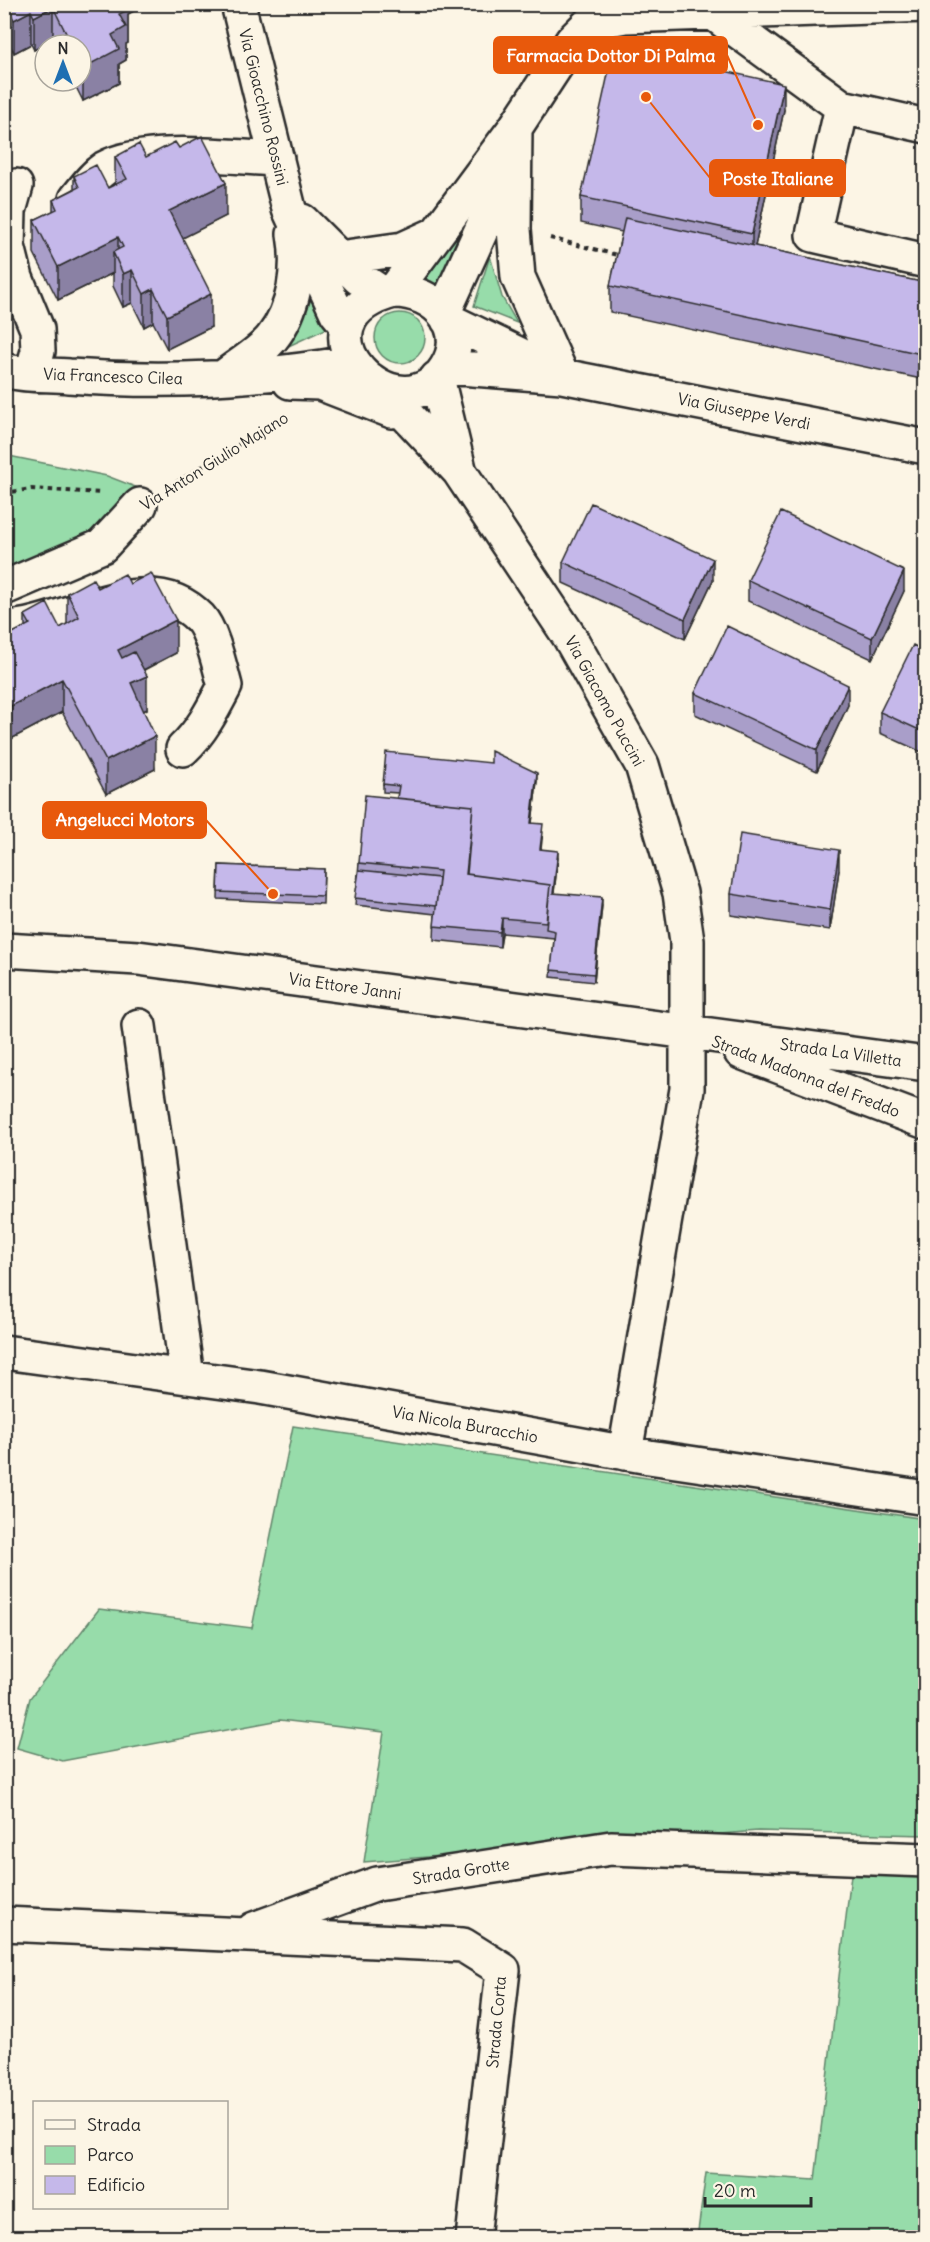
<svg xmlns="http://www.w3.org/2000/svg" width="930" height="2242" viewBox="0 0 930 2242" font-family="Delius,sans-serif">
<rect width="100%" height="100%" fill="#fcf5e5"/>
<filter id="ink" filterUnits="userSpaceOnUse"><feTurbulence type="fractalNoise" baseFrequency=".0167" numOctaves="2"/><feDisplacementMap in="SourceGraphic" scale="12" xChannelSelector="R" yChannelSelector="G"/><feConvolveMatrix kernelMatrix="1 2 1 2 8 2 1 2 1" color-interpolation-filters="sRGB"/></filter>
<g filter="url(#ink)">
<!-- green -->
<path fill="#97dcaa" stroke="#61846a" stroke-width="1.5" d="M462 224 467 227 442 292 415 283Z
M490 256 502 297 517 323 474 306Z
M313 294 330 327 282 349 302 322Z
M375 338a25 25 0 1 1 50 0a25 25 0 1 1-50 0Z
M4 455 107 476 141 489 120 519 5 583Z
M293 1426 925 1519V1835L758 1831 364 1862 384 1732 280 1720 62 1761 17 1748 30 1698 99 1609 252 1628Z
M851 1875 925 1876V2237L697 2238 706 2173 815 2180Z"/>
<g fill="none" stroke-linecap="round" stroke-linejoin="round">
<!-- minor casing -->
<g stroke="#2b2b2b" stroke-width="38">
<path id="minor" d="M238 4 289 209 337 313 347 325
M713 13 842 107 926 126
M842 107 813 235 926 261
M515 128 514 229 518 277 562 376
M16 186 9 211 8 246 16 278 37 329 38 351 32 373
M76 199C85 188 93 176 105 168 143 146 233 157 277 159
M302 221 359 278 383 294
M339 258 403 249 436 234
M394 291 515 128 572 41 588 25 598 21 625 16 926 5
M394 291C435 291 471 328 446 368 397 444 280 321 394 291Z
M444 312 485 222 504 164
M448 320 547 368
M447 367 562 376 926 447
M4 370C23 376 49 374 69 376 163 383 259 379 353 362
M225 376C240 364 260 353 272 338 295 309 300 269 294 234
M437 378 459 469
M290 382 320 383 392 411
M381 388 459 471 569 636 642 765 680 893 687 941V1089L625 1453
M4 588 102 546 140 505
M4 628C65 627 147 563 200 618 212 631 220 668 225 686 213 709 202 731 183 749
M4 950 138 958 926 1064
M139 1026 187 1377
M741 1052 926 1122
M4 1352 260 1387 649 1457 926 1498
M4 1924 463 1945 503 1970 473 2238
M254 1929 377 1884 611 1848 926 1860"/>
</g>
<!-- path -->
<path stroke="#2b2b2b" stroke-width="4" stroke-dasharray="4.5 4.5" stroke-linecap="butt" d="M550 238 621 256
M169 487 285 416
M4 493 31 489 102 493"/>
<!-- minor -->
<use href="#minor" stroke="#fcf5e5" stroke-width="33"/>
</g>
<!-- wall -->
<path fill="#a99ec9" stroke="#2b2b2b" stroke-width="1.5" d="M4 4H147L128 14V43L126 44V60L119 64V83L83 101 73 81H81V45H55L53 40 34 50 31 44 14 53 4 34Z
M784 110 755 246 926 283V380L610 312V286L622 232 581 223V197Z
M115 157H146L226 216 182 238 211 327 167 349 153 322 144 327 132 303 123 307 113 286V273L58 300 34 253V220L53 211V200L74 189V176L108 188 115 184Z
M563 562 713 580 685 639 563 583Z
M748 580 904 591 872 659 748 601Z
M130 584 176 653 144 670 147 709 143 711 155 769 106 794 62 712 11 739 4 728 5 637 25 627V615L60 628 67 624V593Z
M926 652V754L880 733V712Z
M695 693 848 705 817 771 695 714Z
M537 781 532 823 543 832 541 849 558 858 554 893 602 905 594 982 551 977 554 938 502 933 500 947 434 940 435 914 355 905 359 863 397 798 398 793 383 792V784Z
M219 865 324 869 323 904 218 899Z
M839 870 830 930 731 915V894Z"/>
<!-- shaded-wall -->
<path fill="#8a81a4" stroke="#2b2b2b" stroke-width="1.5" d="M116 4H147L128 14V43L126 44V60L119 64V83L83 101V68L112 35Z
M53 7V40L34 50V17Z
M31 11V44L14 53V20Z
M784 84V110L752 260V234Z
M226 183V216L169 245V211Z
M118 237V262L113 252V273L58 300V267Z
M132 270V303L123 307V274Z
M153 289V322L144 327V294Z
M211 294V327L167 349V316Z
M713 559V580L685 639V619Z
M904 571V591L872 659V638Z
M176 620V653L118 683V650Z
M147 676V709L131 717V683Z
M62 679V712L11 739V706Z
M848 685V705L817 771V750Z
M155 736V769L106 794V761Z
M537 773V781L531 831V823Z
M839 850V870L830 930V910Z
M558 851V858L553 900V893Z
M602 897V905L594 982V974Z
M502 918V933L500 947V932Z"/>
<!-- building -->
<path fill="#c5b8ea" stroke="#2b2b2b" stroke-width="1.5" d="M6 4H125L128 10 119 14 126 27 112 35 119 49 83 68 81 63V45H72L53 7 34 17 31 11 14 20Z
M614 47 784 84 752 234 581 197Z
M202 136 226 183 169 211 211 294 167 316 153 289 144 294 132 270 123 274 113 252 123 247 118 237 58 267 34 220 57 209 53 200 79 187 74 176 96 165 108 188 127 179 115 157 139 144 146 157 175 142 179 148Z
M625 218 926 283V355L610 286Z
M591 503 713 559 685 619 563 562Z
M781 512 904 571 872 638 748 580Z
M151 573 176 620 118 650 122 658 134 652 147 676 131 683 155 736 106 761 62 679 11 706 4 695V647L9 644 5 637 30 624 25 615 47 603 60 628 79 617 67 593 93 579 98 588 125 574 130 584Z
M727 626 848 685 817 750 695 693Z
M913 645 926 652V733L880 712Z
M491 751 537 773 531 823 543 824 540 849 558 851 553 893 602 897 594 974 551 970 555 931 546 929 550 885 467 874 473 806 397 798 399 786 383 784 386 752 491 763Z
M365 795 473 806 466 874 550 885 546 922 502 918 500 932 434 926 440 871 359 863Z
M740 834 839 850 830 910 731 894Z
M219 865 324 869 323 896 218 892Z
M359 870 439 878 436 906 355 898Z"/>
</g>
<g text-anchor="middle" stroke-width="5" stroke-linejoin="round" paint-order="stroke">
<!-- street labels -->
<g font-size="16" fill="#2b2b2b" stroke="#fcf5e5">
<text transform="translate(264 107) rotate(76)" y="6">Via Gioacchino Rossini</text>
<text transform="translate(113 376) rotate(2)" y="6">Via Francesco Cilea</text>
<text transform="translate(744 411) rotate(11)" y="6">Via Giuseppe Verdi</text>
<text transform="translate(214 461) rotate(-32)" y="6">Via Anton Giulio Majano</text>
<text transform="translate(605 701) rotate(61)" y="6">Via Giacomo Puccini</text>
<text transform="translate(345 986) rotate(8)" y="6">Via Ettore Janni</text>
<text transform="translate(841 1052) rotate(8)" y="6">Strada La Villetta</text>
<text transform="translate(806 1076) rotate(21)" y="6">Strada Madonna del Freddo</text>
<text transform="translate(465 1424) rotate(10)" y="6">Via Nicola Buracchio</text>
<text transform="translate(461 1871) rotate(-9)" y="6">Strada Grotte</text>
<text transform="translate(496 2022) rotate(-85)" y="6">Strada Corta</text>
</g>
</g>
<!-- callouts -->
<path fill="none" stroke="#e8590c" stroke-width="2" d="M758 125L727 55M646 97L710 178M273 894L206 820"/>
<g fill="#e8590c" stroke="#fcf5e5" stroke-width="2">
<circle cx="758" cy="125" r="6"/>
<circle cx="646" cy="97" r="6"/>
<circle cx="273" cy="894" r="6"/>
</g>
<g fill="#e8590c" stroke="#e8590c" stroke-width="2">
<rect x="494" y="37" width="233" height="36" rx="6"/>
<rect x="710" y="160" width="135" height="36" rx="6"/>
<rect x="43" y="802" width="163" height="36" rx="6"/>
</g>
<g font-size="18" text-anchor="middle" font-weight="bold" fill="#fff">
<text x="611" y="62">Farmacia Dottor Di Palma</text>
<text x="778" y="185">Poste Italiane</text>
<text x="125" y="826">Angelucci Motors</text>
</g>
<!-- margin -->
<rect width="930" height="2242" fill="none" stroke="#fcf5e5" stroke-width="24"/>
<rect x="12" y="12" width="906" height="2218" fill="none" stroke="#2b2b2b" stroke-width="2" filter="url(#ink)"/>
<!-- legend -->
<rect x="33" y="2101" width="195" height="108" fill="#fcf5e5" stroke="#a8a49b" stroke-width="1.5"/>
<rect x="45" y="2120" width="30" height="9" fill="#fcf5e5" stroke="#a8a49b" stroke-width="1.5"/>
<text x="87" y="2131" font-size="18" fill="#2b2b2b">Strada</text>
<rect x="45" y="2146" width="30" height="18" fill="#97dcaa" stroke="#a8a49b" stroke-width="1.5"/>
<text x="87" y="2161" font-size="18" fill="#2b2b2b">Parco</text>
<rect x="45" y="2176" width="30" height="18" fill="#c5b8ea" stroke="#a8a49b" stroke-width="1.5"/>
<text x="87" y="2191" font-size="18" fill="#2b2b2b">Edificio</text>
<!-- north arrow -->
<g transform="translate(63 63)"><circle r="28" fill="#fcf5e5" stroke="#a8a49b" stroke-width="1.5"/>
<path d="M0-4.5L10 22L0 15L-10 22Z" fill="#1f6fb2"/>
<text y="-9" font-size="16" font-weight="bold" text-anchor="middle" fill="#2b2b2b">N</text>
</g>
<!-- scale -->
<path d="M705 2197v9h106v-9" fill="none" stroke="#2b2b2b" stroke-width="3"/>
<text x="714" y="2197" font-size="18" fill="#2b2b2b" stroke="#fcf5e5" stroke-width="4.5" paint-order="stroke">20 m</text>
</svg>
